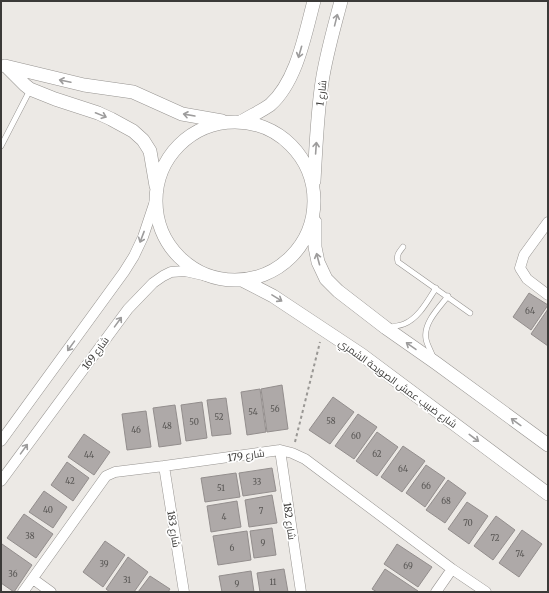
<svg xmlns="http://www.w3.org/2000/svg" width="549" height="593" viewBox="0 0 549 593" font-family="Merriweather,Cairo,serif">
<rect width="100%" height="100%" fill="#ece9e5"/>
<!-- building -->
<path fill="#aea9a8" stroke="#938e8d" d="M529 293 548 305 531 330 513 317Z
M548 309V346L531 334Z
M282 385 288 429 267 432 261 389Z
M260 389 266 432 247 435 241 392Z
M333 397 354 412 330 444 309 430Z
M226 398 231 434 212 436 207 400Z
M202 402 207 438 186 441 181 405Z
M175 405 181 444 159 447 153 408Z
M146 411 151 447 127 450 122 414Z
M358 414 377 427 354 459 335 446Z
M377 432 398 447 377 476 356 461Z
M84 434 110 452 94 475 68 457Z
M403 446 425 461 402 492 381 477Z
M67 462 89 478 73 501 51 485Z
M426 465 445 478 425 507 406 493Z
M272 468 276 491 243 496 239 473Z
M236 473 240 497 205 502 201 478Z
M448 480 466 493 445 523 426 510Z
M44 491 67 507 53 528 29 512Z
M272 495 277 523 249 527 245 500Z
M237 501 241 527 211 532 207 506Z
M467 502 488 516 469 544 448 529Z
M24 514 53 534 36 558 7 538Z
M496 516 515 530 493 560 474 546Z
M272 528 276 555 254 558 250 531Z
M522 530 542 544 519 577 499 563Z
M247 531 251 560 218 565 213 536Z
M105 541 125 555 103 587 83 572Z
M2 544 32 565 14 592 1 583V546Z
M397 544 432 567 418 587 384 564Z
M128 557 148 572 134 592H110L106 589Z
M284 569 288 592H260L257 573Z
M385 569 418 591 417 592H377L372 589Z
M251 571 254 592H222L219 576Z
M150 576 170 589 168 592H138Z"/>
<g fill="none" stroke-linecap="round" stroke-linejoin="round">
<!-- service casing -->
<g stroke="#979491" stroke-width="6">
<path id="service" d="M1 146 30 90
M403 247C399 252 396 255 398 262L470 313
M388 328C394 326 399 326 404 324 419 318 428 300 436 288
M433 357C431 351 427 345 426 339 423 323 439 308 448 296"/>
</g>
<!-- minor casing -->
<g stroke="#979491" stroke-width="11">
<path id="minor" d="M548 222 524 255 520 268 527 279 548 295
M1 441 124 272 134 256 143 237 155 201
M280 450 301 592
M164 466 184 592
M1 481 128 309 153 283 163 276 171 272 185 271 216 278
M33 579 51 592
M23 592 106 476 115 472 164 466 280 450 292 453 305 459 452 569 486 592
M436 592 452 569"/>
</g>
<!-- tertiary casing -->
<g stroke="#979491" stroke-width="14">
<path id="tertiary" d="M5 66 55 78 84 85 133 92 182 114 222 121
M7 67 25 85 30 89 55 99 98 113 111 119 133 131 143 140 150 151 156 186
M156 201a79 79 0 1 1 158 0a79 79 0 1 1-158 0Z
M241 122C249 117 263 110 270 105 297 81 305 34 314 1
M314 181C316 148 317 115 322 82 326 55 334 28 341 1
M315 222V247L318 262 326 279 338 291 386 328 436 363 548 445
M242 280 273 296 362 355 548 494"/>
</g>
<!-- path -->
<path stroke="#999794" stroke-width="2" stroke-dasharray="3 3" stroke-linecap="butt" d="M295 442 320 342"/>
<!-- service -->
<use href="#service" stroke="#fff" stroke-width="5"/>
<!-- minor -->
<use href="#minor" stroke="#fff" stroke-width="10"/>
<!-- tertiary -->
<use href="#tertiary" stroke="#fff" stroke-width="13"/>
</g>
<!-- one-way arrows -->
<defs><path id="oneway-shaft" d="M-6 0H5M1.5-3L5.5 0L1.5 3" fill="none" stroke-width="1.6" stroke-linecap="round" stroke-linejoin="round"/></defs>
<g stroke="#9d9c9c">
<use href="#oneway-shaft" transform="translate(336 20) rotate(-76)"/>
<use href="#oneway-shaft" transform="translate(300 52) rotate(106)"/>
<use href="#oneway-shaft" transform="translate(65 81) rotate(-168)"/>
<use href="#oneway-shaft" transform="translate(101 115) rotate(22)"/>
<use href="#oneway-shaft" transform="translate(189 115) rotate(-170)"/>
<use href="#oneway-shaft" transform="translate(316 148) rotate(-86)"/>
<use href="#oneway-shaft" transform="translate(142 237) rotate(111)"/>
<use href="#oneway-shaft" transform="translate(318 259) rotate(-105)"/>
<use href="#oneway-shaft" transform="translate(277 298) rotate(32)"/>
<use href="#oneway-shaft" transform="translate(118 322) rotate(-54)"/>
<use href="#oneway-shaft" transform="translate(71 346) rotate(126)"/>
<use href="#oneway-shaft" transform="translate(411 346) rotate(-145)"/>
<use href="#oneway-shaft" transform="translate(516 422) rotate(-144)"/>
<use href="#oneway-shaft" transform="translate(474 438) rotate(37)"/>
<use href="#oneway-shaft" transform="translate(24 449) rotate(-54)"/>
</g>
<g text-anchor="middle" stroke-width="3.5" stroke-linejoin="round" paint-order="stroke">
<!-- number labels -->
<g font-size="8" fill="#585654">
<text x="530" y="314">64</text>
<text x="275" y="412">56</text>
<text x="253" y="415">54</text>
<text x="219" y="420">52</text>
<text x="331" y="424">58</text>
<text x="194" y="425">50</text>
<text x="167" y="429">48</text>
<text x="136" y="433">46</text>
<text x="356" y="439">60</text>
<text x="377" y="457">62</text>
<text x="89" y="458">44</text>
<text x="403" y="472">64</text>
<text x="70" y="484">42</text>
<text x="257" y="485">33</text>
<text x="426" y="489">66</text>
<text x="221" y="491">51</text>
<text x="446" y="504">68</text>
<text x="48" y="513">40</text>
<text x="261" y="514">7</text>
<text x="224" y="520">4</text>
<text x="468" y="526">70</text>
<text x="30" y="539">38</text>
<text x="495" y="541">72</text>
<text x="263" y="546">9</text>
<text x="232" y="551">6</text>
<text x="520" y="557">74</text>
<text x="104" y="567">39</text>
<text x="408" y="569">69</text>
<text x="13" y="577">36</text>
<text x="127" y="583">31</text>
<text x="273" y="585">11</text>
<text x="237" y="587">9</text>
</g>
<!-- street labels -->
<g font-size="10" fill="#3b3a38" stroke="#fff">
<text transform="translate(321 93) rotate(-83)" y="4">شارع 1</text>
<text transform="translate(95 353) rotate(-54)" y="4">شارع 169</text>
<text transform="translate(398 383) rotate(36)" y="4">شارع ضبيب عمش الصويحة الشمري</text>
<text transform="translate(246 455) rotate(-8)" y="4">شارع 179</text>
<text transform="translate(290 521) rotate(82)" y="4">شارع 182</text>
<text transform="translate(174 529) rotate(81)" y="4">شارع 183</text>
</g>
</g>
<!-- border -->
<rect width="549" height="593" fill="none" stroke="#3b3a38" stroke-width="4"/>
</svg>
